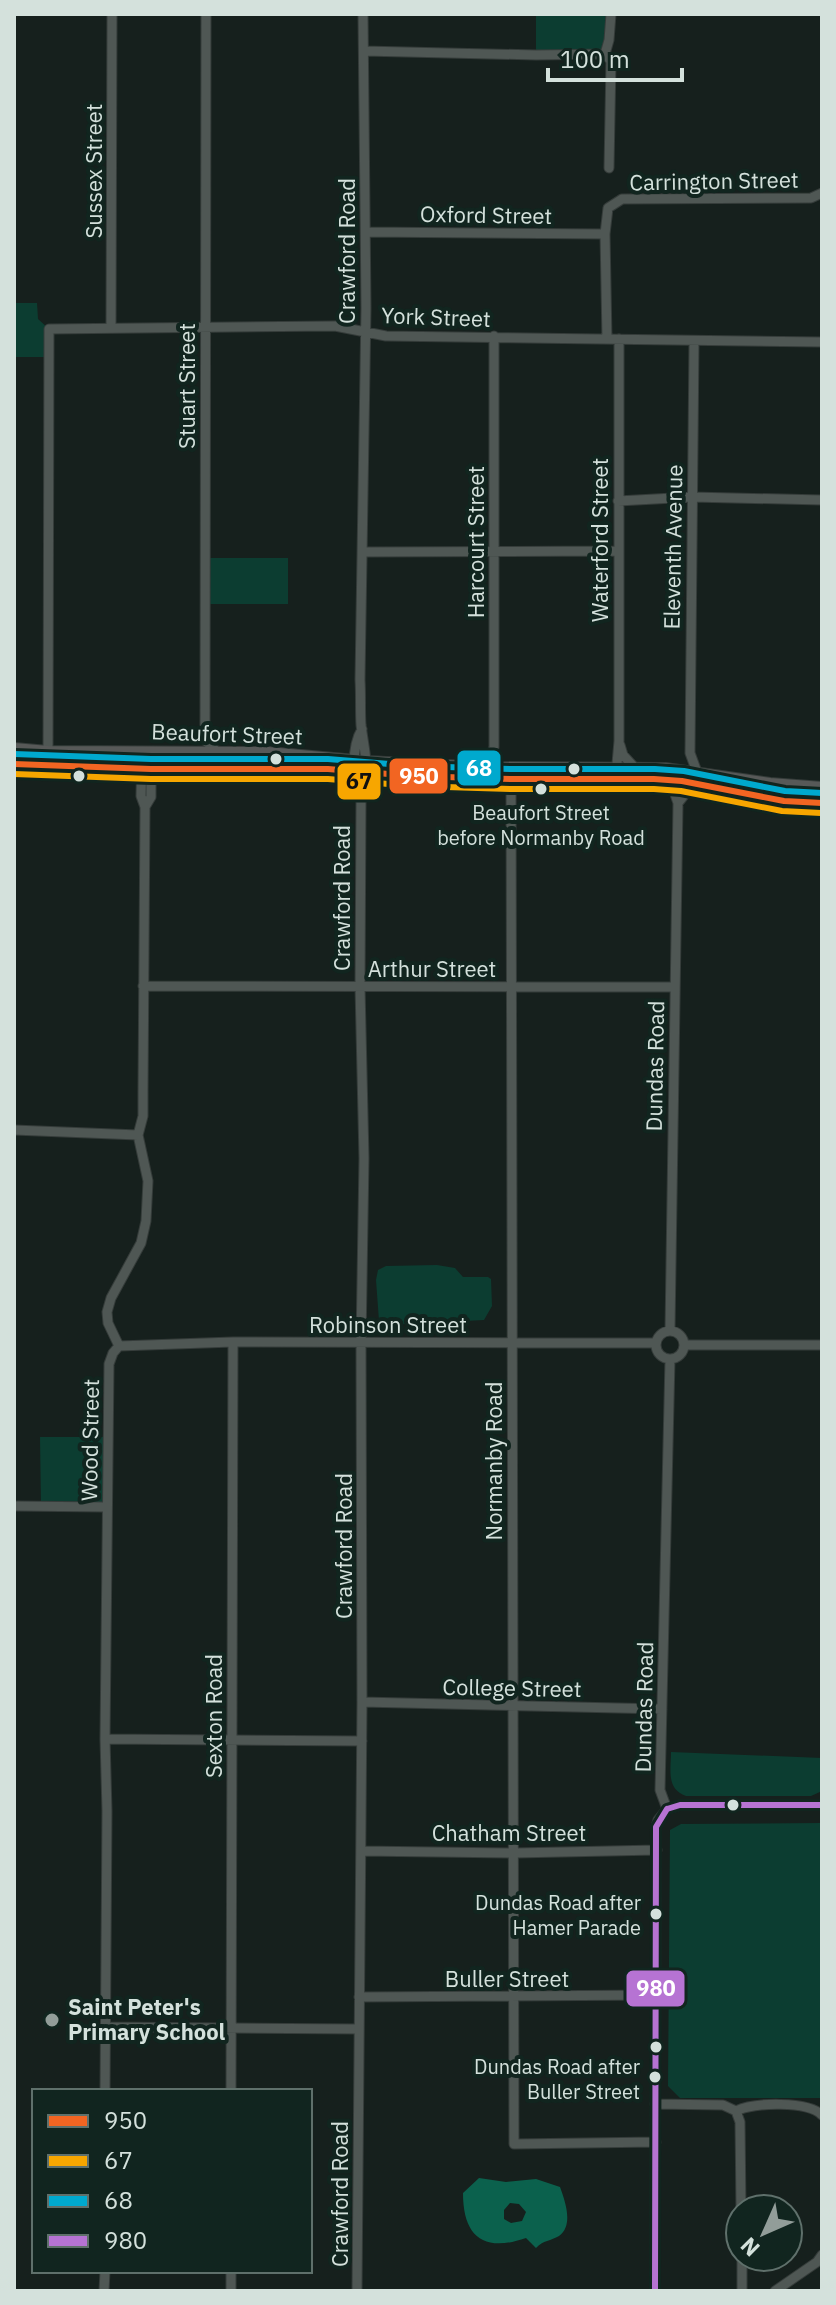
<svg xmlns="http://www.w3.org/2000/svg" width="836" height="2305" viewBox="0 0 836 2305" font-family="'IBM Plex Sans',sans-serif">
<rect width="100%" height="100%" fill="#16201d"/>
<!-- park -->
<path fill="#0c3d31" d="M536 14H609L605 54 536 55Z
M14 303H37L38 319 49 329V357H14Z
M206 558H288V604H205Z
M437 1265 455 1268 463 1277H488L491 1279 492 1306 484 1320 386 1325 379 1321 376 1280 378 1270 386 1266Z
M40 1437H105L106 1507 41 1506Z
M671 1752 822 1758V1791L811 1796H686C666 1789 671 1770 671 1752Z
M822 1823V2098H680L668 2086 670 1830 681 1824Z"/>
<!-- water -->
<path fill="#0b614d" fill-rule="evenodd" d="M479 2178 506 2182 536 2179 560 2187C565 2201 574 2225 559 2236 551 2241 543 2240 536 2248L526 2238C483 2253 463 2236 463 2193ZM510 2203 519 2204 526 2212 522 2221 511 2223 504 2219V2210Z"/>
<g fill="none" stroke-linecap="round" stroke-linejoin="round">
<!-- minor casing -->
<g stroke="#353c3a" stroke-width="11">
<path id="minor" d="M206 14 205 727 206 741 218 753
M364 51 536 55 605 54
M609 168 611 61 605 54 609 40 611 14
M366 232 605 234
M111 327 112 14
M607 339 605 234 608 208 622 199 811 198 822 193
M694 342 690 753 697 772
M618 501 692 497 822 500
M362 552 618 551
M620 745 623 755 635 768
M48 756 49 329 335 326 386 336 822 342
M486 768 494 747V336
M616 775 619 741V339
M511 779 514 2144 656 2142
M670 780 678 803 670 1330
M361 802C352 783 351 747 362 729
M678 803 693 784
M145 807 151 797V752
M143 986 673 987
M14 1130 138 1135
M656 1345a14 14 0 1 1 28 0a14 14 0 1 1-28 0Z
M685 1345H822
M119 1346 108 1323 107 1312 111 1298 141 1243 146 1221 148 1181 138 1135 143 1116V1093L145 807 141 796 142 752
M119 1346 233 1342 656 1343
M14 1506 106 1507
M362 1702 662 1709
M105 1739 362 1741
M667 1809 660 1790 670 1359
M667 1809 680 1805H822
M361 1851 515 1853 657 1850
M359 1997 656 1995
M104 2027 359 2029
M105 2091 107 1811 105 1739 109 1364 113 1353 119 1346
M231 2091 233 1342
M655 2104 723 2105 736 2111 740 2122 741 2209
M736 2111C754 2102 808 2101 822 2115
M742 2257V2291
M104 2291 105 2271
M231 2291V2271
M357 2291 362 1702 361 1343 364 1158 360 987 361 802C372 777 364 750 361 725 360 710 361 695 360 680L366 308 363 14
M655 2291 656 1827 658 1820 667 1809
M775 2291 817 2262 822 2255"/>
</g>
<!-- major casing -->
<g stroke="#353c3a" stroke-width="14">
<path id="major" d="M14 749 48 752 268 753 366 762 486 768 665 769 770 784 822 788
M14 764 151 769H328L413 776 511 779H654L682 781 784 801 822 803"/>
</g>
<!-- minor -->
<use href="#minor" stroke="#4f5754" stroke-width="9"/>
<!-- major -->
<use href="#major" stroke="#575958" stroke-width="12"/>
<!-- bus-1 casing -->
<g stroke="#11251f" stroke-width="12">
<path id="bus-1" d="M14 764 151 769H328L413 776 511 779H654L682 781 784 801 822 803"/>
</g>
<!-- bus-2 casing -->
<g stroke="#11251f" stroke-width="12">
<path id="bus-2" d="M14 774 151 779H328L413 786 511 789H654L681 791 782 811 821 813"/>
</g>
<!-- bus-3 casing -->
<g stroke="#11251f" stroke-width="12">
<path id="bus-3" d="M14 754 151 759H328L414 766 511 769H655L684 771 785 791 822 793"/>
</g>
<!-- bus-4 casing -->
<g stroke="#11251f" stroke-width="12">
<path id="bus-4" d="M667 1809 680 1805H822
M655 2291 656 1827 667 1809"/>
</g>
<!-- bus-1 -->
<use href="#bus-1" stroke="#f26522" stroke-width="6"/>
<!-- bus-2 -->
<use href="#bus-2" stroke="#f7a600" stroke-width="6"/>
<!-- bus-3 -->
<use href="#bus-3" stroke="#00a9ce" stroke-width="6"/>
<!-- bus-4 -->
<use href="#bus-4" stroke="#b673d3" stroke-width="6"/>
</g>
<!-- markers -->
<g fill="#d4e1dc" stroke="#11251f" stroke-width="3">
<circle cx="276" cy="759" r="7"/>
<circle cx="574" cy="769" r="7"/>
<circle cx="79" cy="776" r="7"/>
<circle cx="541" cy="789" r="7"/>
<circle cx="733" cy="1805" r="7"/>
<circle cx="656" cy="1914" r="7"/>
<circle cx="656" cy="2047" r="7"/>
<circle cx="655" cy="2077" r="7"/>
</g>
<circle fill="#929d99" stroke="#11251f" stroke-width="3" cx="52" cy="2020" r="8"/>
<g text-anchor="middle" stroke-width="8" stroke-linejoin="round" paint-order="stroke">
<!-- bus labels -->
<g font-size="20" fill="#d4e1dc" stroke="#11251f" text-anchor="end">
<text x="541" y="820" text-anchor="middle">Beaufort Street<tspan x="541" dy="25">before Normanby Road</tspan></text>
<text x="641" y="1910">Dundas Road after<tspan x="641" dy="25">Hamer Parade</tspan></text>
<text x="640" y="2074">Dundas Road after<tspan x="640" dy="25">Buller Street</tspan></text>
</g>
<!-- street labels -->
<g font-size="22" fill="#d4e1dc" stroke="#11251f">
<text transform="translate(94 171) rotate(-90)" y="8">Sussex Street</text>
<text transform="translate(714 181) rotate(-1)" y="8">Carrington Street</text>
<text transform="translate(486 215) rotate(1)" y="8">Oxford Street</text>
<text transform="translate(347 251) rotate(-90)" y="8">Crawford Road</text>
<text transform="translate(436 317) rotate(2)" y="8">York Street</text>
<text transform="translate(187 386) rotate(-90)" y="8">Stuart Street</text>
<text transform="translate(600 540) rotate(-90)" y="8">Waterford Street</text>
<text transform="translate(476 542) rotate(-90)" y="8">Harcourt Street</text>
<text transform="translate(673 547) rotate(-89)" y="8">Eleventh Avenue</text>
<text transform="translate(227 734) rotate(2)" y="8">Beaufort Street</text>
<text transform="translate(342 898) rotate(-90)" y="8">Crawford Road</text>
<text x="432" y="977">Arthur Street</text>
<text transform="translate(655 1066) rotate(-89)" y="8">Dundas Road</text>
<text x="388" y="1333">Robinson Street</text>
<text transform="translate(90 1440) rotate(-89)" y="8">Wood Street</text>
<text transform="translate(494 1461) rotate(-90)" y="8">Normanby Road</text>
<text transform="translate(344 1546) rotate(-90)" y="8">Crawford Road</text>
<text transform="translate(512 1688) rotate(1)" y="8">College Street</text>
<text transform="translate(644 1707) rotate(-89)" y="8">Dundas Road</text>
<text transform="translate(214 1716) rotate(-90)" y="8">Sexton Road</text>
<text x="509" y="1841">Chatham Street</text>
<text x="507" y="1987">Buller Street</text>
<text transform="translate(340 2194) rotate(-90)" y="8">Crawford Road</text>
</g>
<!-- poi labels -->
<g font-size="22" font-weight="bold" fill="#d4e1dc" stroke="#11251f" text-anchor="start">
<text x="68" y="2015">Saint Peter's<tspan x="68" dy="25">Primary School</tspan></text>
</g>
</g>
<g stroke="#11251f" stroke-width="3">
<rect x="456" y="749" width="46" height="38" rx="8" fill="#00a9ce"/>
<rect x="388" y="757" width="61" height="38" rx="8" fill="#f26522"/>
<rect x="336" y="762" width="46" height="39" rx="8" fill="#f7a600"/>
<rect x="625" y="1969" width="61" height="39" rx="8" fill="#b673d3"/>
</g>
<g font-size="22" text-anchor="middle" font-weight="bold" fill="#fff">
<text x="479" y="776">68</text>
<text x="419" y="784">950</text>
<text x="656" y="1996">980</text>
</g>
<g font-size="22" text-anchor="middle" font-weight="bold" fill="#111">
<text x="359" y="789">67</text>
</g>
<!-- border -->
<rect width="836" height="2305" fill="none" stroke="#d4e1dc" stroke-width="32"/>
<!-- legend -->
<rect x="32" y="2089" width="280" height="184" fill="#11251f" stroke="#5f706b" stroke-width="2"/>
<rect x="48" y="2115" width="40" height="12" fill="#f26522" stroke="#5f706b" stroke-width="2"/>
<text x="104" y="2129" font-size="24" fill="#d4e1dc">950</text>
<rect x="48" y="2155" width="40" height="12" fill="#f7a600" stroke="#5f706b" stroke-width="2"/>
<text x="104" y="2169" font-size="24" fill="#d4e1dc">67</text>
<rect x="48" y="2195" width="40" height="12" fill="#00a9ce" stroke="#5f706b" stroke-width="2"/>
<text x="104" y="2209" font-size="24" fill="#d4e1dc">68</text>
<rect x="48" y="2235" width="40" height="12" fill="#b673d3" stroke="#5f706b" stroke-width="2"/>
<text x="104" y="2249" font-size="24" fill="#d4e1dc">980</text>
<!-- north arrow -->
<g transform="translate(764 2233) rotate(225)"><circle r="38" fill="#11251f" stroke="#5f706b" stroke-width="2"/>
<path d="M0-6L14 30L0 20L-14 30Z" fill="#929d99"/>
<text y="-12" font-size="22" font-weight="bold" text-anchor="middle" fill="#d4e1dc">N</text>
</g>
<!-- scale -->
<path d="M548 68v12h134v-12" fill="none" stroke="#d4e1dc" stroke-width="4"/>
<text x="560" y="68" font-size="24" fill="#d4e1dc" stroke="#11251f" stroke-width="6" paint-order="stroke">100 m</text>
</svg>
